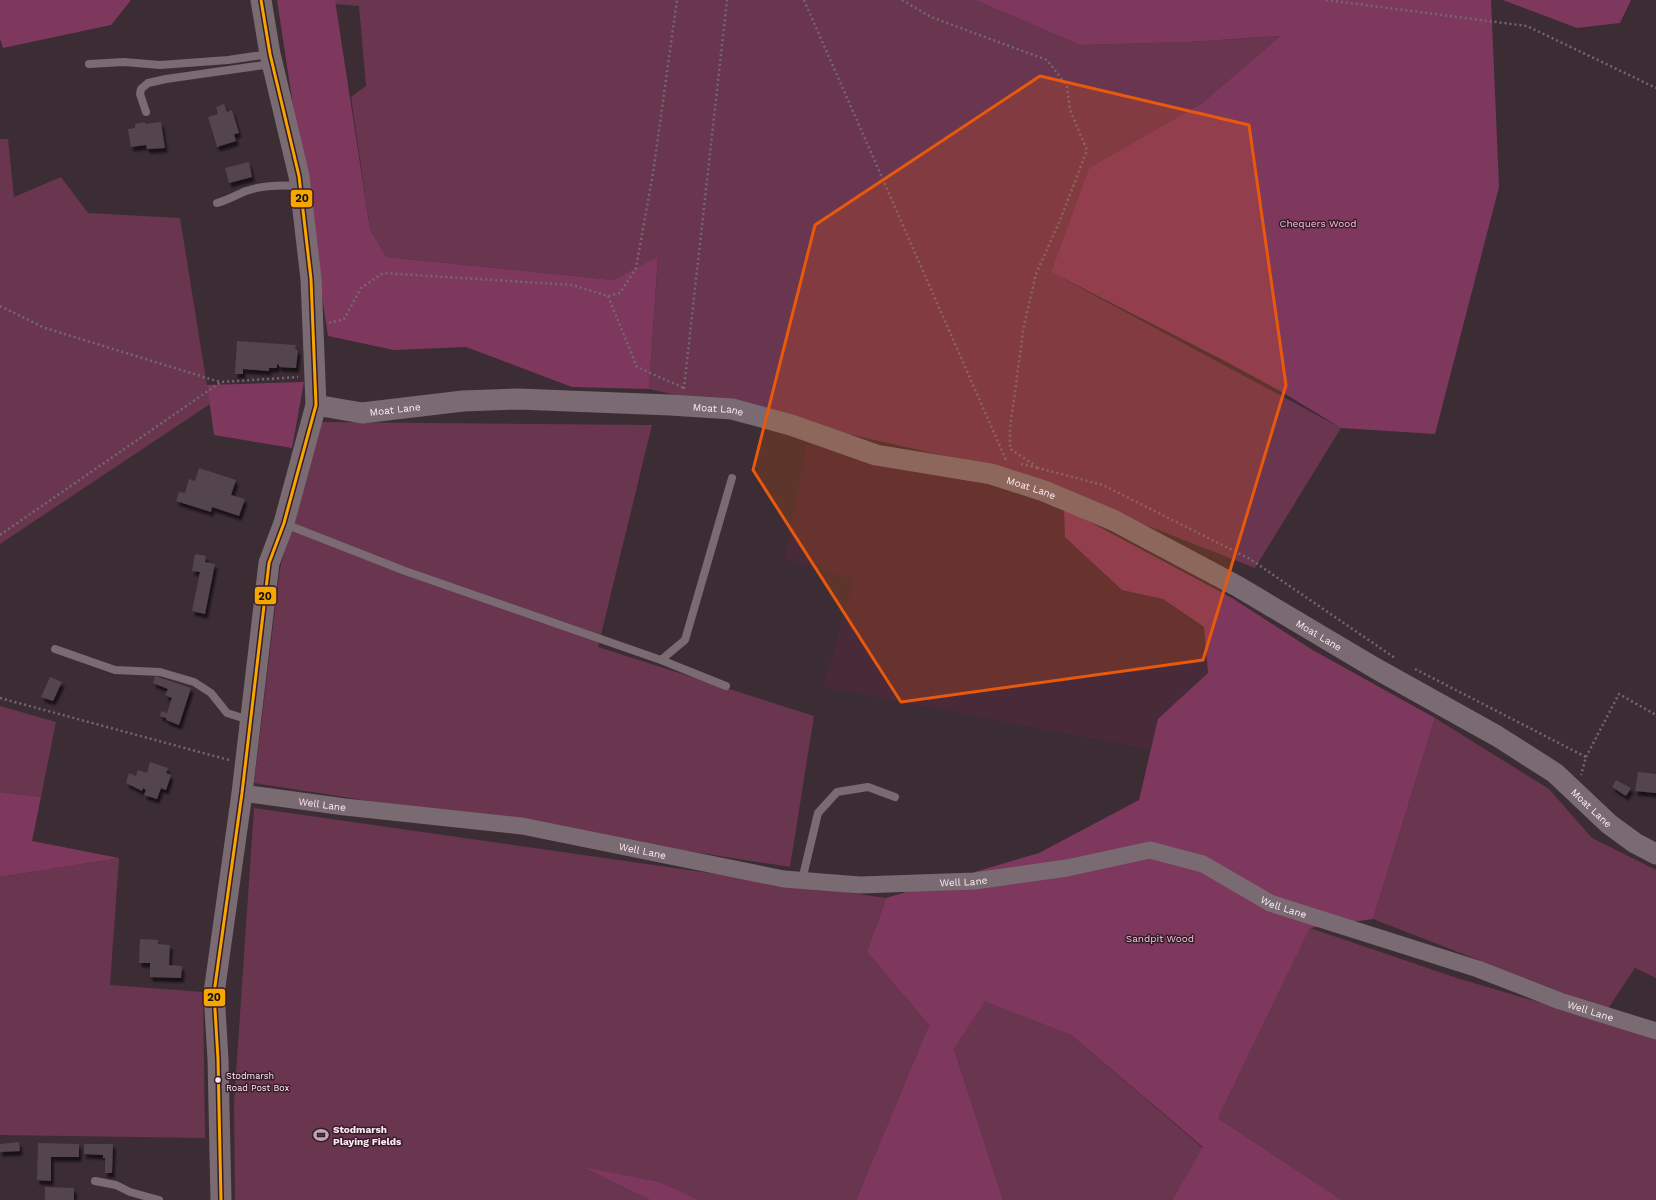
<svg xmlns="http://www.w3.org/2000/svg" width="1656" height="1200" viewBox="0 0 1656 1200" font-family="'Work Sans',sans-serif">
<defs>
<filter id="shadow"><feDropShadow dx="2.5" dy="4.5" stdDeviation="1" flood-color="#0009"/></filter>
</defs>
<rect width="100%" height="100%" fill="#3c2c34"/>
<!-- built -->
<path fill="#492a39" d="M807 444 980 483 1064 508 1065 537 1121 590 1163 599 1205 632 1208 673 1159 719 1151 750 823 687 854 579 784 559Z"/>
<!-- green -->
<path fill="#6a354f" d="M335 0H975L1080 45 1189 42 1282 36 1202 103 1089 168 1051 272 1341 428 1255 568 1003 469 649 389 658 258 613 280 386 257 370 229 351 97 366 86 359 6 335 4Z
M0 139H8L14 197 61 177 88 213 180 218 210 404 0 544Z
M321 422 652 425 598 647 814 716 790 867 254 783 280 568Z
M0 706 56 722 41 797 0 792Z
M1435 718 1549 789 1592 838 1656 870V978L1635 968 1607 1010 1373 919Z
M254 808 886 898 867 952 929 1025 856 1200H699L660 1182 584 1168 650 1200H235L234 1103Z
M119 858 110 985 203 992 205 1138 0 1135V877Z
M1310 928 1457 978 1656 1037V1200H1342L1218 1118Z
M985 1000 1071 1035 1203 1148 1172 1200H1003L954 1049Z"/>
<!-- forest -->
<path fill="#7f385d" d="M0 0H131L111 25 3 48 0 39Z
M277 0H335L370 229 386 257 613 280 658 257 649 389 572 387 466 347 394 350 328 336Z
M975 0H1491L1499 187 1435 434 1341 428 1282 392 1221 359 1051 272 1089 168 1202 103 1281 36 1189 42 1080 45Z
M1503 0H1631L1620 23 1577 28Z
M304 382 292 448 214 435 207 385Z
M1064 508 1232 598 1311 649 1435 718 1373 919 1310 928 1218 1118 1342 1200H1172L1203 1147 1071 1035 985 1001 954 1049 1003 1200H856L929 1025 867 952 886 898 1039 853 1139 800 1158 719 1208 673 1204 627 1163 599 1122 590 1065 537Z
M0 792 41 797 32 841 119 858 0 877Z
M582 1167 660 1182 699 1200H650Z"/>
<!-- building -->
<path fill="#52454b" filter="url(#shadow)" d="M224 104 227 112 232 110 239 133 234 134 236 141 217 147 208 117 218 114 216 107Z
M145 122V124L161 122 165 148 147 149 146 145 131 147 128 129 135 128V124Z
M249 162 252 177 229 183 225 168Z
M237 341 296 345 295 349 298 350 296 368 279 367V365L277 364V368H269V371L243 369V374H235Z
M199 468 236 480 231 495 245 499 239 516 212 507 211 512 176 501 179 492 185 493 189 479 195 481Z
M195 554 206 556 205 562 215 564 205 614 192 611 200 572 192 571Z
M155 676 191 688 179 725 166 720V718L160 716 161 711 167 713 172 698 165 695 168 689 153 683Z
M50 677 62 682 53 701 41 697Z
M150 762 168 768 166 773 171 775 166 790 161 788 157 799 144 795 146 790 143 788 142 791 126 783 129 773 136 776 138 770 147 773Z
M1638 772 1656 774V793L1635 791Z
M1616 780 1631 788 1626 796 1612 787Z
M140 939 158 940V944L170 945 169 965 182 966 181 978 150 977V963H139Z
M19 1142 20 1151 0 1152V1144Z
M38 1143 79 1144V1157H51V1181L37 1180Z
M84 1144H113L112 1173H105V1158H103V1155L84 1154Z
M45 1187 74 1188V1200H45Z"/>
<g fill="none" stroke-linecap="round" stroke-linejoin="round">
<!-- path -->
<path stroke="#73686d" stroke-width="2.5" stroke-dasharray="2 3" stroke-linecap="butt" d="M804 0 1006 460
M902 0 931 17 1047 60 1067 86 1070 110 1087 150 1061 218 1036 274 1024 325 1010 428V449L1036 466
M1326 0 1527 26 1656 88
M608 296 637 367 684 388
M0 306 45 328 220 382
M329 323 344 319 361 288 383 273 572 285 608 296 620 293 636 268 653 173 677 0
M685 388H684L727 0
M1021 464 1038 468
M1038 469V468L1103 485 1250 559 1395 658
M0 535 221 382 298 377
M1415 669 1586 757 1581 775
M0 698 229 760
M1586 757 1619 694 1656 715"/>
<!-- service -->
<path stroke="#796b71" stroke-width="8" d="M89 64 124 62 160 65 228 60 269 54
M146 112 140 94 141 89 148 83 166 79 271 64
M217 203C228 200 236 195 246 191 263 185 282 185 299 186
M285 524 405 571 661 660 685 640 732 478
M55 649 115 670 160 672 194 682 211 693 227 713 249 720
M661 660 726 686
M802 880 818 813 837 792 868 787 895 797
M95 1181 116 1185 130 1192 159 1200"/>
<!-- minor -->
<path stroke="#796b71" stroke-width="17" id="s1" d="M242 793 345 807 522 826 784 879 860 885 975 881 1067 868 1150 850 1203 864 1270 903 1478 969 1560 1001 1656 1031"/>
<!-- tertiary -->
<g stroke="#796b71" stroke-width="21">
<path id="s2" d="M316 405 362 413 463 401 518 399 670 405 732 409 791 425 876 455 991 474 1044 491 1113 520 1237 586 1375 668 1497 736 1555 773 1609 824 1635 843 1656 854"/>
<path d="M221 1200 218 1059 214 993 242 793 269 563 284 523 316 405 311 279 299 176 270 54 261 0"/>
</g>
<!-- bus-1 casing -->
<g stroke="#371d29" stroke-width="6">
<path id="bus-1" d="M221 1200 218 1059 214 993 242 793 269 563 284 523 316 405 311 279 299 176 270 54 261 0"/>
</g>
<!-- bus-1 -->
<use href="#bus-1" stroke="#f7a600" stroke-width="3"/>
</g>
<!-- marked area -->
<path fill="#e8590c" fill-opacity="0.2" stroke="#e8590c" stroke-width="3" stroke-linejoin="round" d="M1040 76 1249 125 1286 385 1203 660 901 702 753 470 815 225Z"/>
<!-- icons -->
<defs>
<g id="stadium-bare" transform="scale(1.2)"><path d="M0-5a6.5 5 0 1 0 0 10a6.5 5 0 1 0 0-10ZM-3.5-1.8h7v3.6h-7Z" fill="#bba9b1" stroke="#371d29" stroke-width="2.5" paint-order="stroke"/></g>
</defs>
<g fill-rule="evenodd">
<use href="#stadium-bare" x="321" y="1135"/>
</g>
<!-- markers -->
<circle fill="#ffecf4" stroke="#371d29" stroke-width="1.5" cx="218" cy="1080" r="3.5"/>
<g text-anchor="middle" stroke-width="3" stroke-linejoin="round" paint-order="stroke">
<!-- bus labels -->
<g font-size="9" fill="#ffecf4" stroke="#371d29" text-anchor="start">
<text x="226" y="1079">Stodmarsh<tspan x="226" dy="12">Road Post Box</tspan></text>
</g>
<!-- park labels -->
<g font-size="10" fill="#f2c3d7" stroke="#371d29">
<text x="1318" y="227">Chequers Wood</text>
<text x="1160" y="942">Sandpit Wood</text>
</g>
<!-- street labels -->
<g font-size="10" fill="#ffecf4" stroke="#371d29">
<text dy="4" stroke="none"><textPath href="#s2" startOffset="80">Moat Lane</textPath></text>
<text dy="4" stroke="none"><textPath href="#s2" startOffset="404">Moat Lane</textPath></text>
<text dy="4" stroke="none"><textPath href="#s2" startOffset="728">Moat Lane</textPath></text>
<text dy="4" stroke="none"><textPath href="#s2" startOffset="1052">Moat Lane</textPath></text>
<text dy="4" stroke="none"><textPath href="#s1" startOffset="81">Well Lane</textPath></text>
<text dy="4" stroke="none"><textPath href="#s2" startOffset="1376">Moat Lane</textPath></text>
<text dy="4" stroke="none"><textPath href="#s1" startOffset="405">Well Lane</textPath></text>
<text dy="4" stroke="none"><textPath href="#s1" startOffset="729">Well Lane</textPath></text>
<text dy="4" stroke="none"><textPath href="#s1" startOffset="1065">Well Lane</textPath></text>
<text dy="4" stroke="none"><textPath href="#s1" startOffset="1389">Well Lane</textPath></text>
</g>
<!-- poi labels -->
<g font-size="10" font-weight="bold" fill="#ffecf4" stroke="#371d29" text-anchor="start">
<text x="333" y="1133">Stodmarsh<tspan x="333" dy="12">Playing Fields</tspan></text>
</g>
</g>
<g stroke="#371d29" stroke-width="1.5">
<rect x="290" y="189" width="23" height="19" rx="4" fill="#f7a600"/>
<rect x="254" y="586" width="23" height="19" rx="4" fill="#f7a600"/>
<rect x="203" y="988" width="23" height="19" rx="4" fill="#f7a600"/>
</g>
<g font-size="11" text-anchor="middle" font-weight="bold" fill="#111">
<text x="302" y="202">20</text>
<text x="265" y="600">20</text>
<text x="214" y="1001">20</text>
</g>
</svg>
